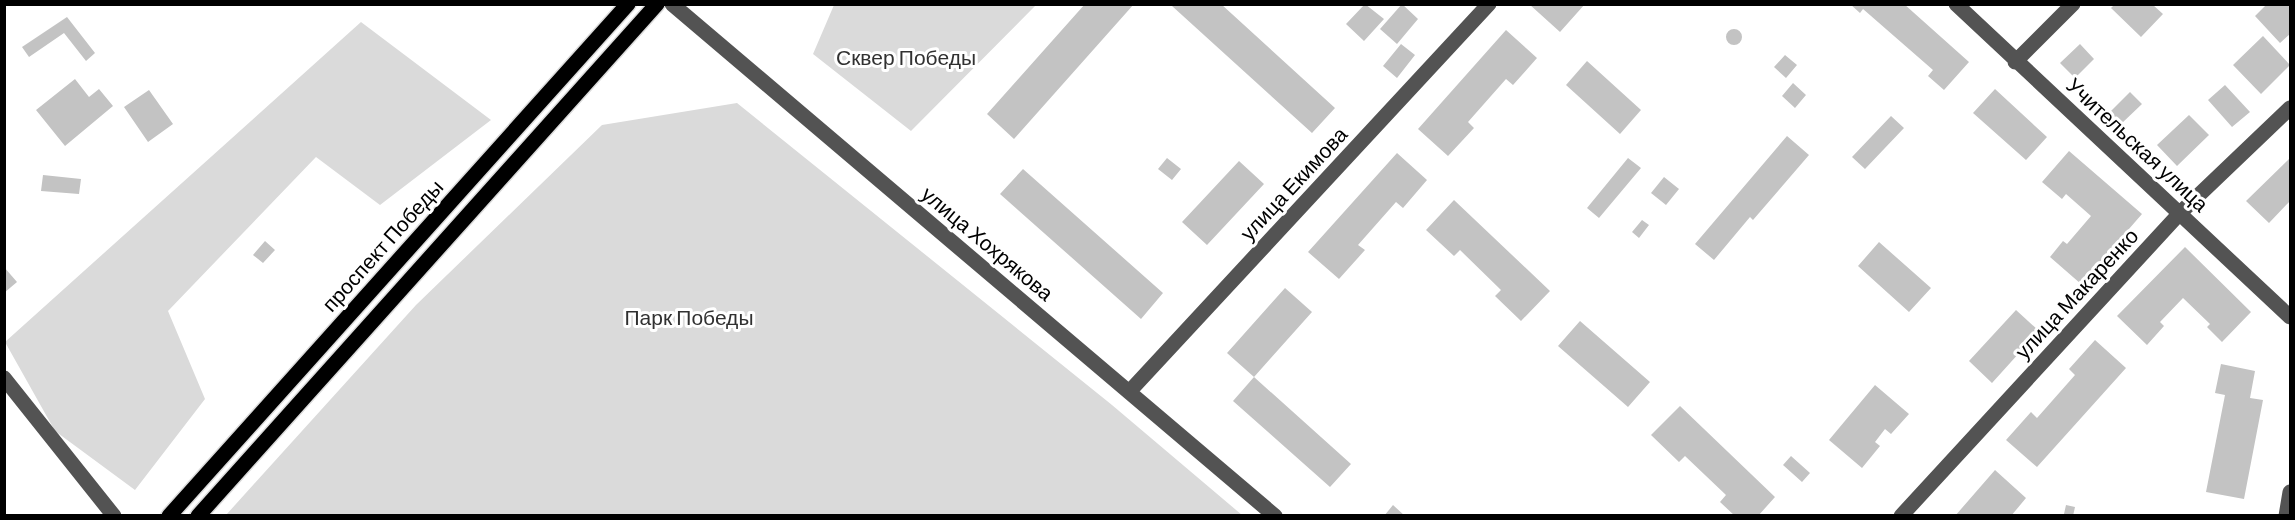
<svg xmlns="http://www.w3.org/2000/svg" width="2295" height="520" viewBox="0 0 2295 520" font-family="Barlow,sans-serif">
<rect width="100%" height="100%" fill="#fff"/>
<!-- green -->
<path fill="#dadada" d="M834 5V4L1036 5 911 131 813 54Z
M361 22 491 120 380 205 316 157 168 311 205 399 135 490 55 431 5 342Z
M737 103 1112 405 1242 515H226L416 305 602 125Z"/>
<!-- building -->
<path fill="#c3c3c3" d="M1085 4H1134L1014 139 987 114Z
M1174 4H1221L1335 108 1312 133 1172 6Z
M1365 4 1384 19 1364 41 1346 24Z
M1402 4 1418 19 1397 44 1380 29Z
M1529 4H1585L1560 32Z
M1850 4H1904L1969 62 1944 90 1928 76 1933 70 1863 9 1860 13Z
M2267 4H2290V34L2280 43 2255 16Z
M2114 5H2153L2163 14 2141 37 2111 8Z
M67 17 95 53 86 61 64 33 29 57 22 47Z
M1726 37a8 8 0 1 1 16 0a8 8 0 1 1-16 0Z
M1506 30 1537 58 1513 85 1506 79 1468 122 1474 128 1448 156 1418 129Z
M2263 36 2290 65 2261 94 2233 65Z
M1401 44 1415 55 1397 78 1383 66Z
M2080 44 2094 59 2075 78 2060 63Z
M1785 55 1797 65 1786 78 1774 67Z
M1587 61 1641 110 1620 134 1566 85Z
M75 79 89 97 99 89 113 106 65 146 36 110Z
M1793 83 1806 95 1795 108 1782 96Z
M2225 85 2250 112 2232 127 2208 100Z
M1995 89 2047 137 2026 160 1973 113Z
M149 90 173 124 148 142 124 107Z
M2130 92 2142 104 2121 124 2110 112Z
M2189 115 2209 135 2177 166 2157 145Z
M1891 116 1904 128 1865 169 1852 157Z
M1787 136 1809 155 1753 220 1750 217 1714 260 1695 244Z
M2069 151 2142 214 2081 284 2050 257 2063 241 2067 244 2091 216 2066 194 2062 199 2042 182Z
M1397 153 1427 180 1403 208 1396 202 1358 245 1365 250 1339 279 1308 252Z
M1167 158 1181 169 1172 180 1158 169Z
M1628 158 1641 168 1599 218 1587 208Z
M2290 158V201L2269 223 2246 201Z
M1239 161 1264 184 1207 245 1182 222Z
M1023 169 1163 293 1141 319 1000 194Z
M43 175 81 179 79 194 41 191Z
M1664 177 1679 189 1666 205 1651 193Z
M1454 200 1550 291 1521 321 1495 296 1501 290 1460 250 1454 256 1426 230Z
M1642 220 1649 225 1639 238 1632 232Z
M265 241 275 250 263 263 253 255Z
M1879 242 1931 288 1909 312 1858 266Z
M2185 247 2251 312 2222 342 2207 327 2210 324 2183 298 2160 322 2164 326 2147 345 2117 316Z
M4 267 17 282 4 293Z
M1285 288 1312 312 1254 377 1227 353Z
M2016 310 2039 331 1992 383 1969 361Z
M1580 321 1650 382 1628 407 1558 346Z
M2095 340 2126 368 2037 467 2006 440 2031 412 2037 418 2075 375 2069 369Z
M2221 364 2255 371 2250 398 2263 400 2244 499 2206 492 2225 395 2215 393Z
M1254 377 1351 464 1330 487 1233 401Z
M1875 385 1909 414 1891 434 1885 429 1875 442 1880 446 1862 468 1829 440Z
M1680 406 1775 497 1758 516H1735L1720 502 1726 495 1685 456 1679 462 1651 435Z
M1791 456 1810 473 1802 482 1783 465Z
M1995 470 2026 498 2011 516H1955Z
M1393 505 1405 516H1384Z
M2066 505 2075 507 2073 516 2064 514Z"/>
<g fill="none" stroke-linecap="round" stroke-linejoin="round">
<!-- major casing -->
<g stroke="#dbdbdb" stroke-width="18">
<path id="major" d="M169 516 628 4
M198 516 657 4"/>
</g>
<!-- minor -->
<path stroke="#535353" stroke-width="15" d="M672 4 1275 516
M1956 4 2290 317
M2015 62 2073 4
M4 378 114 516
M1129 392 1489 4
M1901 516 2180 213 2290 108
M2286 516 2290 492"/>
<!-- major -->
<use href="#major" stroke="#000" stroke-width="15"/>
</g>
<g text-anchor="middle" stroke-width="6" stroke-linejoin="round" paint-order="stroke">
<!-- park labels -->
<g font-size="21" fill="#313131" stroke="#fff">
<text x="906" y="65">Сквер Победы</text>
<text x="689" y="325">Парк Победы</text>
</g>
<!-- street labels -->
<g font-size="21" fill="#000" stroke="#fff">
<text transform="translate(2137 145) rotate(43)" y="7">Учительская улица</text>
<text transform="translate(1294 184) rotate(-47)" y="7">улица Екимова</text>
<text transform="translate(987 244) rotate(40)" y="7">улица Хохрякова</text>
<text transform="translate(383 246) rotate(-48)" y="7">проспект Победы</text>
<text transform="translate(2077 294) rotate(-47)" y="7">улица Макаренко</text>
</g>
</g>
<!-- border -->
<rect width="2295" height="520" fill="none" stroke="#000000" stroke-width="12"/>
</svg>
